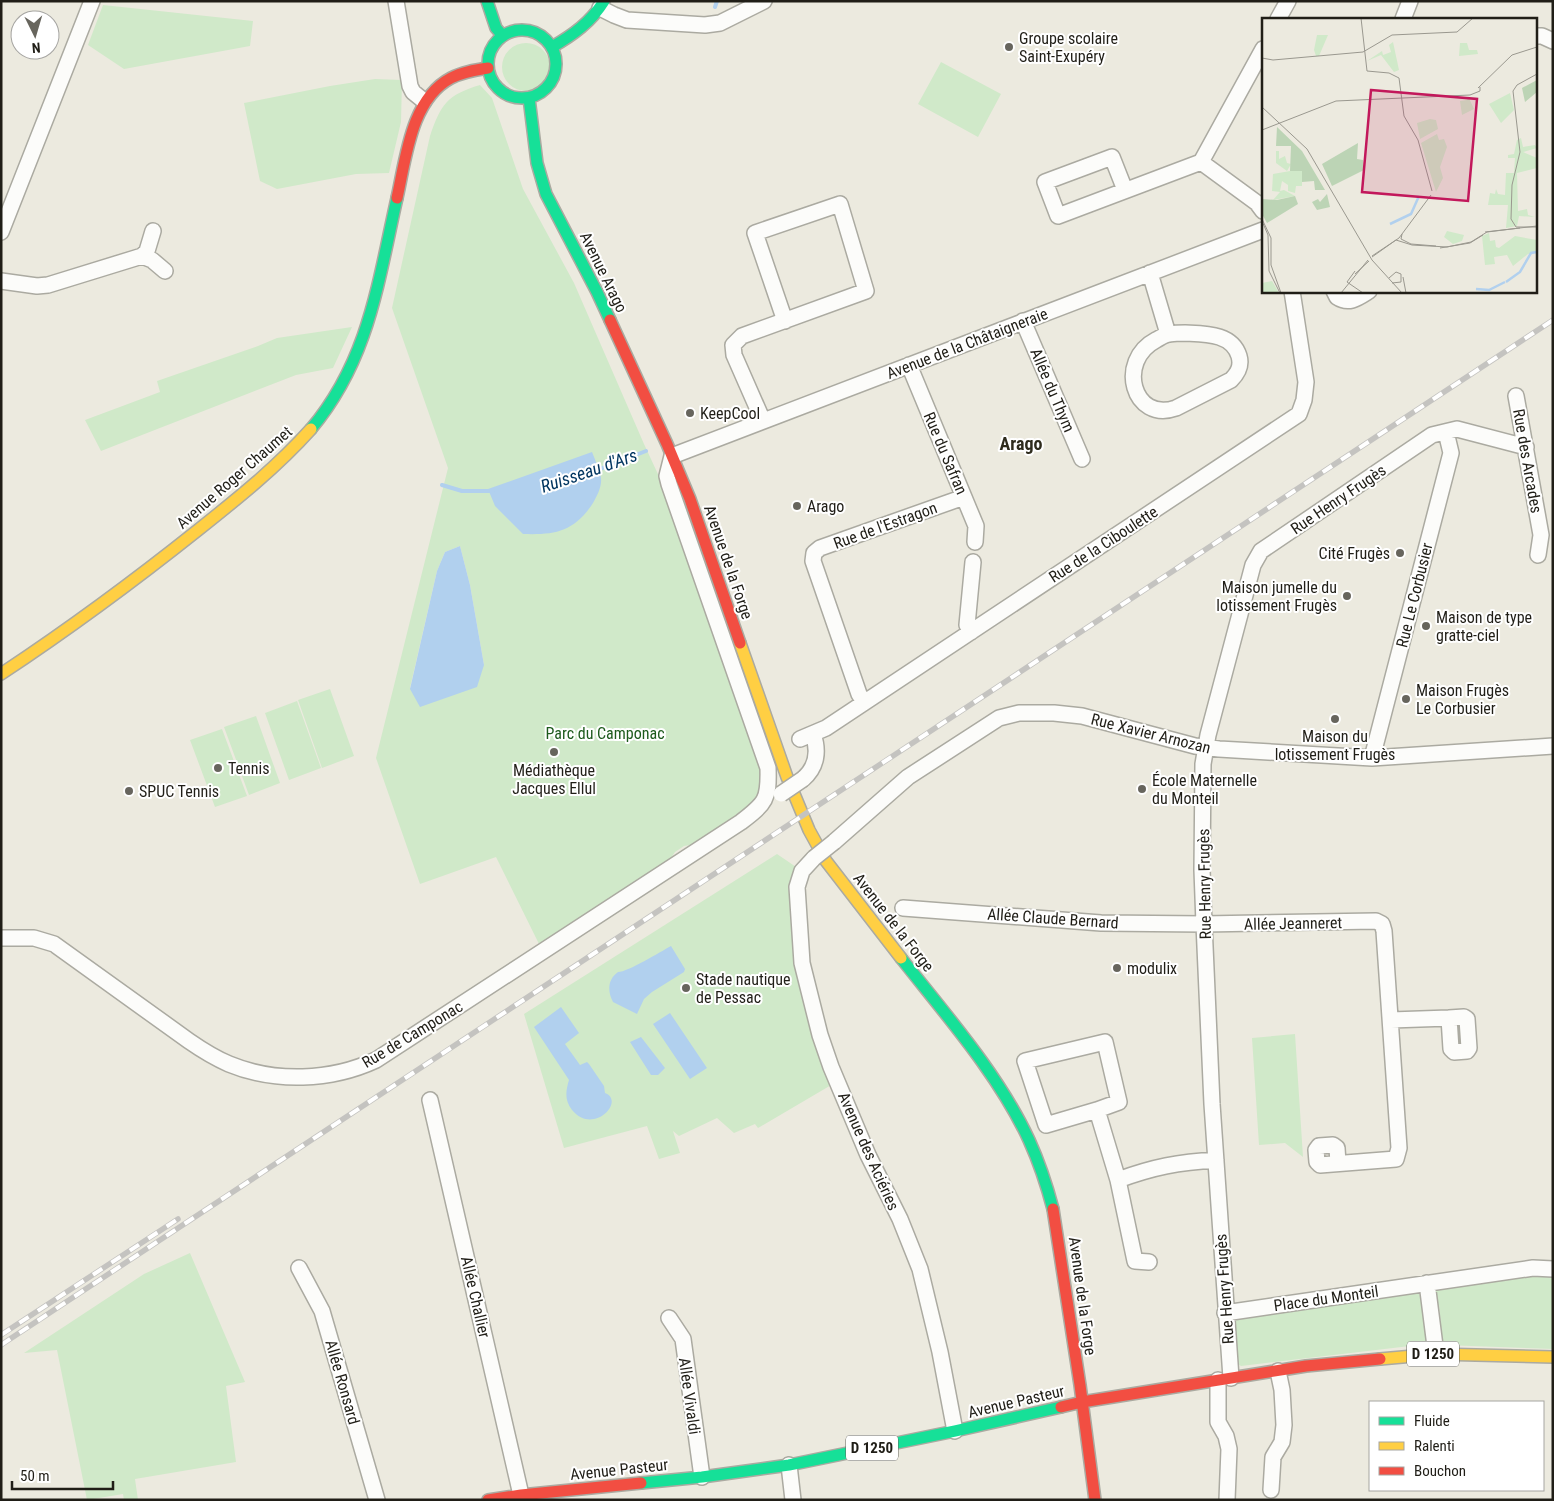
<svg xmlns="http://www.w3.org/2000/svg" width="1554" height="1501" viewBox="0 0 1554 1501" font-family="'Roboto Condensed',sans-serif">
<rect width="100%" height="100%" fill="#eceadf"/>
<!-- green -->
<path fill="#d0e9c9" fill-rule="evenodd" d="M103 5 253 21 250 46 124 69 88 45Z
M502 67a24 24 0 1 1 48 0a24 24 0 1 1-48 0Z
M941 62 1001 94 978 137 918 104Z
M375 79 402 80 401 122 389 173 356 174 277 189 260 181 244 103 330 86Z
M480 85 492 98 523 189 574 283 644 444 663 485 763 774 762 785 759 793 748 809 697 844 684 846 675 852 667 864 617 896C610 897 601 902 597 909L540 946 496 857 420 884 376 758 448 468 392 308 430 136C441 104 447 95 480 85ZM460 546 470 585 484 665 410 688 437 571 445 552Z
M352 327 333 368 296 375 101 451 85 420 160 392 157 381 258 346 277 338Z
M330 689 354 756 322 768 298 700Z
M297 701 321 768 289 780 265 713Z
M256 716 280 783 249 795 224 727Z
M222 729 247 796 215 807 190 740Z
M777 854 802 871V963L838 1081 758 1128 755 1124 734 1133 717 1118 679 1136 673 1131 680 1153 659 1159 647 1126 564 1148 524 1014Z
M1295 1034 1303 1157 1285 1143 1259 1145 1252 1038Z
M190 1253 245 1382 226 1386 236 1462 135 1479 138 1500H124L123 1494 87 1500 57 1350 24 1353 144 1274Z
M1531 1274 1553 1276V1349L1444 1345 1438 1338 1442 1337 1439 1305H1435L1434 1292 1440 1288Z
M1414 1292 1418 1293 1424 1300 1429 1341 1427 1344 1241 1366 1238 1364 1234 1323 1239 1318Z"/>
<!-- water -->
<path fill="#b1d0ee" d="M592 452C595 460 600 470 601 478 602 487 597 496 593 503 574 532 555 535 523 534L495 506 488 489Z
M460 546 470 585 484 665 477 687 420 707 410 689 437 571 445 552Z
M671 946 685 969 684 972 652 992 644 999 637 1014 613 1002C607 991 608 979 618 972 628 972 660 952 671 946Z
M561 1007 579 1033 565 1044 580 1065 587 1062 589 1064 604 1086 605 1093C626 1101 593 1136 572 1110 564 1100 566 1090 569 1080L534 1027Z
M670 1013 707 1068 690 1079 653 1024Z
M641 1037 665 1068 658 1075H651L630 1042Z"/>
<g fill="none" stroke-linecap="round" stroke-linejoin="round">
<!-- stream -->
<path stroke="#b1d0ee" stroke-width="4" d="M715 7 717 1
M595 471 646 451
M442 485 462 491H493"/>
<!-- street casing -->
<g stroke="#abaaa1" stroke-width="18">
<path id="street" d="M396 1 410 86 413 92 424 101
M600 8 614 15 627 20 705 25 720 23 764 1
M1278 19 1288 1
M1403 19 1410 1
M1535 36H1542L1553 41
M1263 49 1201 162 1257 203 1263 211
M1125 190 1112 157 1045 182 1058 216 1201 162
M1 232 92 1
M142 256 147 251 153 231
M1150 273 1168 334
M1 281 37 286 48 285 142 256 152 260 165 271
M1334 291 1337 297C1349 305 1358 298 1369 291
M1023 321 1082 459
M1185 333C1205 334 1232 333 1239 356 1242 366 1238 373 1231 380L1176 408C1133 423 1116 361 1156 340 1160 338 1165 334 1170 334 1175 333 1180 333 1185 333Z
M909 365 976 526 975 542
M1516 396 1541 535 1538 555
M763 421 734 355 733 345 742 336 866 291 840 204 755 233 785 321
M971 632 967 625 973 562
M864 702 859 694 813 561 814 553 820 548 964 497
M800 739 826 728 1299 414 1304 400 1306 382 1292 291
M1372 758 1451 453 1446 432
M803 779C817 767 819 751 813 734
M834 842 908 777 999 718 1019 713H1054L1082 716 1195 746 1219 749 1372 758 1553 746
M814 858 802 871 797 887 802 963 820 1035 831 1067 868 1155 900 1219 920 1269 940 1352 955 1431
M903 908 1101 923 1204 924 1376 921 1382 924 1384 931 1399 1148 1396 1159 1320 1165 1317 1162 1316 1150 1319 1146 1333 1145 1337 1148 1338 1163
M1 938H34L54 944 189 1041C202 1050 215 1058 229 1064 275 1083 331 1081 376 1060L741 822C766 803 769 799 768 768L669 484 667 476 672 456 1263 230
M1391 1020 1449 1018 1451 1049 1454 1052 1467 1051 1469 1048 1467 1019 1464 1017 1449 1018
M430 1100 521 1495
M1097 1110 1119 1102 1105 1042 1025 1061 1046 1125 1097 1110 1118 1180 1135 1261 1149 1262
M1118 1180C1153 1167 1179 1162 1216 1160
M299 1268 322 1311 377 1500
M1427 1283 1436 1354
M1225 1313 1533 1268 1553 1269
M669 1318 683 1339 702 1477
M1231 1378 1212 1104 1204 924 1202 870 1203 764 1208 735 1253 565 1261 551 1432 435 1457 429 1526 447
M1218 1380V1422L1226 1436 1229 1449 1227 1500
M789 1465 793 1500
M1271 1490 1273 1457 1282 1442 1284 1425 1282 1390 1278 1371"/>
</g>
<!-- fast casing -->
<g stroke="#abaaa1" stroke-width="14">
<path id="fast" d="M487 1 496 28 503 36
M488 64a34 34 0 1 1 68 0a34 34 0 1 1-68 0Z
M552 47C573 35 591 22 604 1
M529 98 537 163 546 194 597 292 610 320
M311 429C369 360 378 282 397 198
M901 958C946 1015 999 1075 1029 1140 1039 1162 1047 1186 1053 1209
M641 1483 702 1477 789 1465 955 1431 1061 1407"/>
</g>
<!-- slow casing -->
<g stroke="#abaaa1" stroke-width="14">
<path id="slow" d="M740 643 787 777 809 830 826 861 901 958
M1 674C69 629 134 581 198 530 237 499 277 467 311 429
M1380 1359 1436 1354 1553 1357"/>
</g>
<!-- jam casing -->
<g stroke="#abaaa1" stroke-width="14">
<path id="jam" d="M397 198C406 158 411 99 451 78 462 72 475 70 488 68
M610 320 667 444 690 499 740 643
M1053 1209 1080 1385 1095 1500
M1061 1407 1082 1402 1306 1366 1380 1359
M488 1500 521 1495 641 1483"/>
</g>
<!-- street -->
<use href="#street" stroke="#fcfcfa" stroke-width="15"/>
<!-- fast -->
<use href="#fast" stroke="#16e098" stroke-width="11"/>
<!-- slow -->
<use href="#slow" stroke="#ffcf43" stroke-width="11"/>
<!-- jam -->
<use href="#jam" stroke="#f24e42" stroke-width="11"/>
<!-- rail casing -->
<g stroke="#c4c3c0" stroke-width="5.5">
<path id="rail" d="M1 1335 178 1219
M1 1345 1553 320"/>
</g>
<!-- rail -->
<use href="#rail" stroke="#fff" stroke-width="4" stroke-dasharray="11" stroke-linecap="butt"/>
<!-- street-bridge casing -->
<g stroke="#abaaa1" stroke-width="18" stroke-linecap="butt">
<path id="street-bridge" d="M781 794 803 779
M814 858 834 842"/>
</g>
<!-- street-bridge -->
<use href="#street-bridge" stroke="#fcfcfa" stroke-width="15"/>
</g>
<!-- markers -->
<g fill="#67655d" stroke="#fff" stroke-width="2">
<circle cx="1009" cy="47" r="5"/>
<circle cx="690" cy="413" r="5"/>
<circle cx="797" cy="506" r="5"/>
<circle cx="1400" cy="553" r="5"/>
<circle cx="1347" cy="596" r="5"/>
<circle cx="1426" cy="626" r="5"/>
<circle cx="1406" cy="699" r="5"/>
<circle cx="1335" cy="719" r="5"/>
<circle cx="554" cy="752" r="5"/>
<circle cx="218" cy="768" r="5"/>
<circle cx="1142" cy="789" r="5"/>
<circle cx="129" cy="791" r="5"/>
<circle cx="1117" cy="968" r="5"/>
<circle cx="686" cy="988" r="5"/>
</g>
<g text-anchor="middle" stroke-width="4" stroke-linejoin="round" paint-order="stroke">
<!-- shield labels -->
<g fill="#fff" stroke="#63625d" stroke-width="1">
<rect x="1407" y="1341.5" width="52" height="25" rx="4"/>
<rect x="846" y="1435.5" width="52" height="25" rx="4"/>
</g>
<g font-size="15" font-weight="bold" fill="#201e17">
<text x="1433" y="1359">D 1250</text>
<text x="872" y="1453">D 1250</text>
</g>
<!-- poi labels -->
<g font-size="16" fill="#201e17" stroke="#fff" text-anchor="start">
<text x="1019" y="44">Groupe scolaire<tspan x="1019" dy="18">Saint-Exupéry</tspan></text>
<text x="700" y="419">KeepCool</text>
<text x="807" y="512">Arago</text>
<text x="1390" y="559" text-anchor="end">Cité Frugès</text>
<text x="1337" y="593" text-anchor="end">Maison jumelle du<tspan x="1337" dy="18">lotissement Frugès</tspan></text>
<text x="1436" y="623">Maison de type<tspan x="1436" dy="18">gratte-ciel</tspan></text>
<text x="1416" y="696">Maison Frugès<tspan x="1416" dy="18">Le Corbusier</tspan></text>
<text x="1335" y="742" text-anchor="middle">Maison du<tspan x="1335" dy="18">lotissement Frugès</tspan></text>
<text x="228" y="774">Tennis</text>
<text x="554" y="776" text-anchor="middle">Médiathèque<tspan x="554" dy="18">Jacques Ellul</tspan></text>
<text x="1152" y="786">École Maternelle<tspan x="1152" dy="18">du Monteil</tspan></text>
<text x="139" y="797">SPUC Tennis</text>
<text x="1127" y="974">modulix</text>
<text x="696" y="985">Stade nautique<tspan x="696" dy="18">de Pessac</tspan></text>
</g>
<!-- street labels -->
<g font-size="16" fill="#201e17" stroke="#fff">
<text transform="translate(604 272) rotate(64)" y="6">Avenue Arago</text>
<text transform="translate(967 343) rotate(-21)" y="6">Avenue de la Châtaigneraie</text>
<text transform="translate(1053 390) rotate(67)" y="6">Allée du Thym</text>
<text transform="translate(946 453) rotate(67)" y="6">Rue du Safran</text>
<text transform="translate(1528 461) rotate(80)" y="6">Rue des Arcades</text>
<text transform="translate(234 477) rotate(-41)" y="6">Avenue Roger Chaumet</text>
<text transform="translate(1338 499) rotate(-34)" y="6">Rue Henry Frugès</text>
<text transform="translate(885 525) rotate(-20)" y="6">Rue de l'Estragon</text>
<text transform="translate(1103 544) rotate(-33)" y="6">Rue de la Ciboulette</text>
<text transform="translate(729 562) rotate(71)" y="6">Avenue de la Forge</text>
<text transform="translate(1414 595) rotate(-76)" y="6">Rue Le Corbusier</text>
<text transform="translate(1151 733) rotate(14)" y="6">Rue Xavier Arnozan</text>
<text transform="translate(1204 884) rotate(-91)" y="6">Rue Henry Frugès</text>
<text transform="translate(1053 918) rotate(4)" y="6">Allée Claude Bernard</text>
<text transform="translate(894 922) rotate(52)" y="6">Avenue de la Forge</text>
<text transform="translate(1293 923) rotate(-1)" y="6">Allée Jeanneret</text>
<text transform="translate(412 1034) rotate(-31)" y="6">Rue de Camponac</text>
<text transform="translate(869 1151) rotate(66)" y="6">Avenue des Aciéries</text>
<text transform="translate(1224 1289) rotate(-94)" y="6">Rue Henry Frugès</text>
<text transform="translate(1083 1296) rotate(82)" y="6">Avenue de la Forge</text>
<text transform="translate(476 1297) rotate(77)" y="6">Allée Challier</text>
<text transform="translate(1326 1298) rotate(-8)" y="6">Place du Monteil</text>
<text transform="translate(343 1382) rotate(74)" y="6">Allée Ronsard</text>
<text transform="translate(690 1396) rotate(82)" y="6">Allée Vivaldi</text>
<text transform="translate(1016 1401) rotate(-13)" y="6">Avenue Pasteur</text>
<text transform="translate(619 1469) rotate(-6)" y="6">Avenue Pasteur</text>
</g>
<!-- park labels -->
<g font-size="16" fill="#1d5a1c" stroke="#fff">
<text x="605" y="739">Parc du Camponac</text>
</g>
<!-- neighbourhood labels -->
<g font-size="18" font-weight="bold" fill="#2e2b1c" stroke="#fff">
<text x="1021" y="450">Arago</text>
</g>
<!-- water labels -->
<g font-size="18" font-style="italic" fill="#023660" stroke="#fff">
<text transform="translate(589 471) rotate(-19)" y="6">Ruisseau d'Ars</text>
</g>
</g>
<!-- overview -->
<g transform="translate(1262 18)">
<rect width="275" height="275" fill="#eceadf"/>
<path d="M55 17H66L57 38H54L52 32ZM131 24 137 52 132 54 119 37 105 43 120 33 121 37 129 34 127 27ZM198 25H205L207 32H215L216 36 197 38ZM248 75 252 92 239 105 227 86ZM206 78 212 91 200 97 198 83 205 82ZM168 101 174 102 176 111 158 121 155 105ZM175 116 177 122 182 121 185 129 178 149 181 160 174 174 159 125ZM259 120 261 129 273 127 275 130 261 134 275 140V150L255 155 256 193 265 191 266 197 273 199 257 198 255 208 244 210 246 187H226L228 175 233 176 234 171 236 176 243 177 244 155H252L253 140H246V137L252 136 255 122ZM14 133H17V141L23 138 25 145 29 146 25 153 14 145ZM28 153H40V168H34L33 175 26 173V167L20 163 18 173 22 172 33 178 11 182 18 174 10 173 11 156ZM185 213 202 217 200 223 191 226 182 219ZM227 215 228 223 233 222 234 229 237 230 253 218 275 222V234L266 236 251 248 245 237 232 239 233 246 223 247 220 218ZM10 263 17 275H0V265Z" fill="#d0e9c9"/>
<path d="M275 62V74L263 84 260 70ZM15 109 40 133 63 172H53L52 163 40 164V153H28L29 128H14ZM96 125 95 141 101 142 102 152 70 168 60 146ZM65 176 68 189 55 192 50 184 56 181 58 184ZM33 178 36 186 5 205 0 196V181L15 182Z" fill="#bcd4b5"/>
<path fill="none" stroke="#b1d0ee" stroke-width="2.5" d="M128 206 149 196 157 178M244 264 258 254 269 235 275 234M214 271 227 272 243 264"/>
<path fill="none" stroke="#9a988f" stroke-width="1" d="M99 0 105 53 127 55 137 60 142 98 156 122 170 173M0 40 11 42 101 34 130 17 195 14 211 0M275 56 255 67 251 73 258 134 250 167 249 201 254 209H275M216 70 250 37 275 29M0 89 45 131 110 242 140 275M0 112 74 83 208 77 218 73V69M0 201 9 220V247L19 275M0 203 6 217 7 253 18 275M223 214 275 208M140 216 139 221 149 226 174 228M178 230 208 225 221 217M110 238 137 220 169 177M110 239 134 222 150 227 185 229 209 224 225 214 258 210M93 253 85 264 101 275M93 256 107 243M141 259 144 275M127 260 134 254 139 256V264L130 265M79 275 106 242"/>
<path fill="#c2185b" fill-opacity="0.15" stroke="#c2185b" stroke-width="2.5" d="M109 72 215 81 206 183 100 174Z"/>
<rect width="275" height="275" fill="none" stroke="#201e17" stroke-width="2.5"/>
</g>
<!-- border -->
<rect width="1554" height="1501" fill="none" stroke="#201e17" stroke-width="5"/>
<!-- legend -->
<rect x="1369" y="1401" width="175" height="90" fill="#ffffff" stroke="#a6a5a2"/>
<rect x="1379" y="1417" width="25" height="8" fill="#16e098" stroke="#a6a5a2"/>
<text x="1414" y="1426" font-size="15" fill="#201e17">Fluide</text>
<rect x="1379" y="1442" width="25" height="8" fill="#ffcf43" stroke="#a6a5a2"/>
<text x="1414" y="1451" font-size="15" fill="#201e17">Ralenti</text>
<rect x="1379" y="1467" width="25" height="8" fill="#f24e42" stroke="#a6a5a2"/>
<text x="1414" y="1476" font-size="15" fill="#201e17">Bouchon</text>
<!-- north arrow -->
<g transform="translate(35 35) rotate(175)"><circle r="24" fill="#ffffff" stroke="#a6a5a2"/>
<path d="M0-4L9 19L0 12L-9 19Z" fill="#67655d"/>
<text y="-8" font-size="14" font-weight="bold" text-anchor="middle" fill="#201e17">N</text>
</g>
<!-- scale -->
<path d="M12 1481v8h101v-8" fill="none" stroke="#201e17" stroke-width="2.5"/>
<text x="20" y="1481" font-size="15" fill="#201e17" stroke="#ffffff" stroke-width="4" paint-order="stroke">50 m</text>
</svg>
